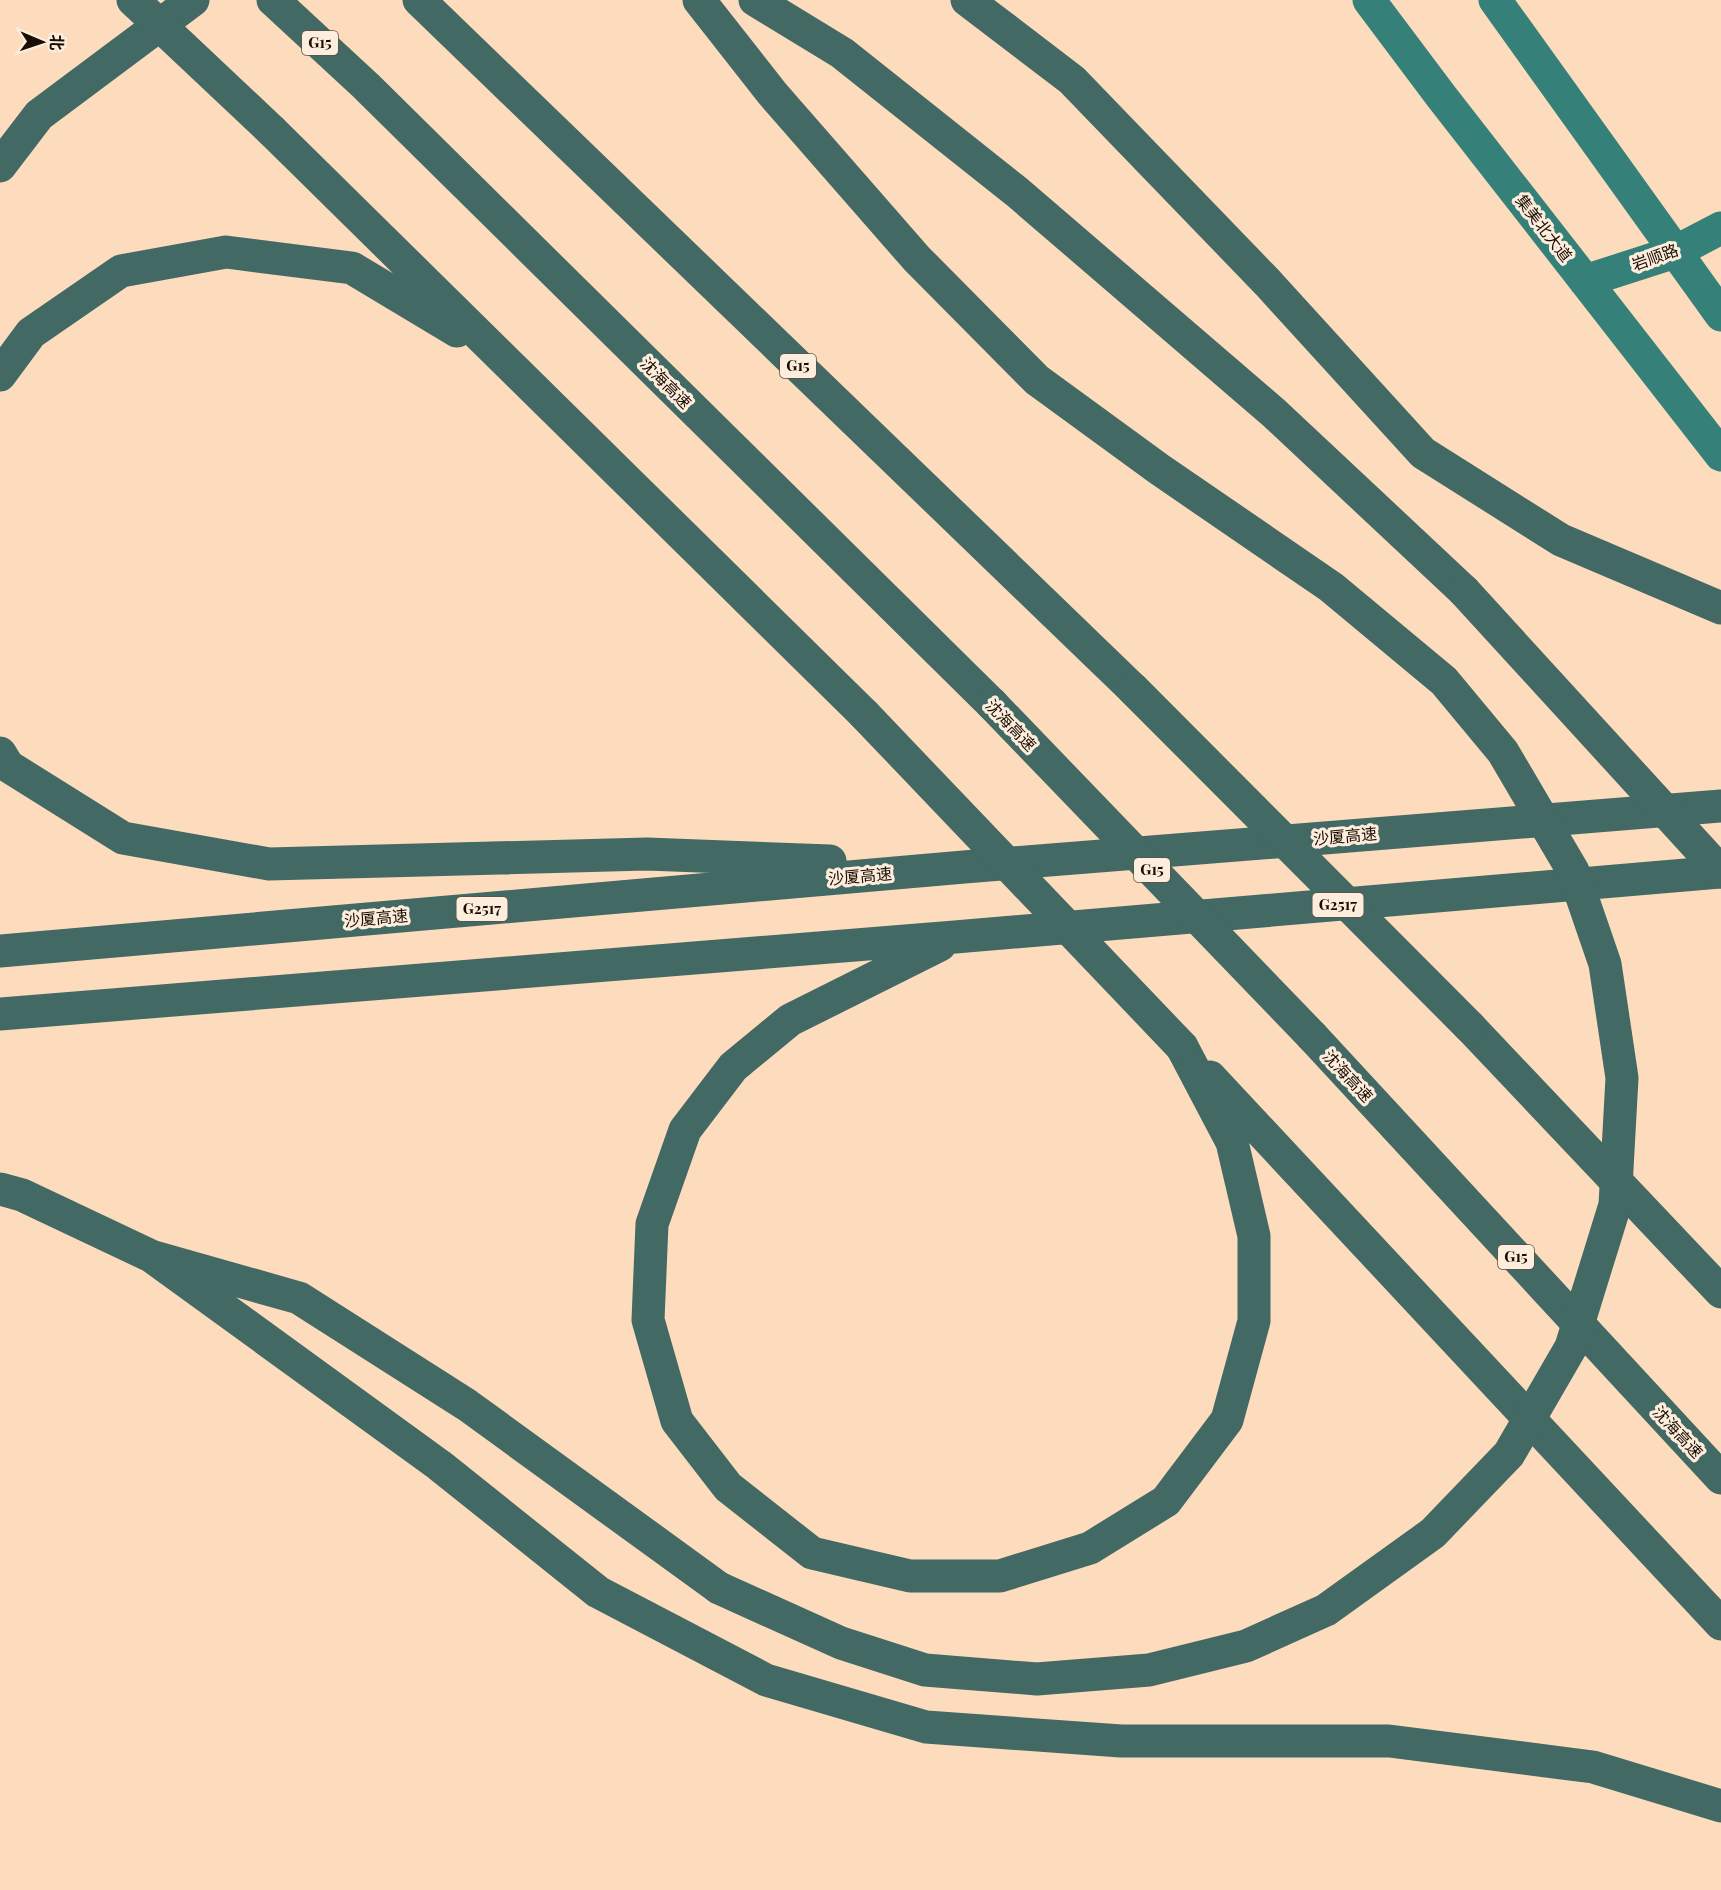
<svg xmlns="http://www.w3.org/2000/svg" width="1721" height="1890" viewBox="0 0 1721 1890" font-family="'Playfair Display','Noto Sans SC',serif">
<rect width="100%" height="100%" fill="#fcdcbc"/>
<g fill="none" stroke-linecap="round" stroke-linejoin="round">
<!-- major -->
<path stroke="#35817a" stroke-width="33" d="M1369 0 1441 96 1721 455
M1495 0 1721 315
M1585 281 1675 252 1721 228"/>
<!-- highway -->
<path stroke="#436965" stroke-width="33" d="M273 0 366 86 992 704
M419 0 1133 689
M755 0 842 53 1017 192 1274 413 1464 591
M967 0 1072 80 1268 283 1423 453 1561 540 1721 608
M272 131 864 714
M0 166 39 115 193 0
M0 375 31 333 121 271 226 252 352 268 457 331
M0 753 8 766 123 838 269 864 647 854 830 861
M940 945 790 1020 733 1067 685 1130 652 1224 648 1320 677 1421 728 1487 812 1553 910 1576H1000L1090 1548 1166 1501 1227 1420 1254 1321V1236L1232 1142 1182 1047
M0 951 964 867 1721 806
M0 1014 955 937 1721 872
M1470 1027 1721 1292
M1312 1036 1721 1478
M1210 1077 1721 1624
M0 1189 22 1195 151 1256 299 1298 467 1405 719 1588
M151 1256 439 1465 598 1592 766 1680 926 1727 1121 1741H1389L1593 1767 1721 1806"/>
<!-- highway-bridge -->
<path stroke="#436965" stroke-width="33" d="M133 0 272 131
M699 0 772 93 917 259 1037 380 1159 469 1331 587 1444 681 1503 752 1573 871 1605 964 1622 1078 1615 1205 1571 1347 1509 1454 1433 1533 1326 1610 1246 1646 1149 1670 1037 1679 925 1670 841 1643 719 1588
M1464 591 1721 872
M1133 689 1470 1027
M992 704 1312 1036
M864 714 1182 1047"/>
</g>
<g text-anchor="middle" stroke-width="6" stroke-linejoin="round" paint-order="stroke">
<!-- shield labels -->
<g fill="#fdeddd" stroke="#5e5043" stroke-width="1.5">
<rect x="302" y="31" width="36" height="24" rx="4.5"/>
<rect x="780" y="354" width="36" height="24" rx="4.5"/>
<rect x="1134" y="858" width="36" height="24" rx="4.5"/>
<rect x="1312.5" y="893" width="51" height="24" rx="4.5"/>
<rect x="456.5" y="897" width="51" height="24" rx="4.5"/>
<rect x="1498" y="1245" width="36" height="24" rx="4.5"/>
</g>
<g font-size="15" font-weight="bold" fill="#1a0d01">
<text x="320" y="48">G15</text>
<text x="798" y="371">G15</text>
<text x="1152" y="875">G15</text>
<text x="1338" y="910">G2517</text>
<text x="482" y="914">G2517</text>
<text x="1516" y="1262">G15</text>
</g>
<!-- street labels -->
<g font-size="16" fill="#1a0d01" stroke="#fdeddd">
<text transform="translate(1544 228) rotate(52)" y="6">集美北大道</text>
<text transform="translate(1655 257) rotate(-20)" y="6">岩顺路</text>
<text transform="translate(666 383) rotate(45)" y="6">沈海高速</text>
<text transform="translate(1011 725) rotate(46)" y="6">沈海高速</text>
<text transform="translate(1345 836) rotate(-5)" y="6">沙厦高速</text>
<text transform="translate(860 876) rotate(-5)" y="6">沙厦高速</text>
<text transform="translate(376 918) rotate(-5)" y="6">沙厦高速</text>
<text transform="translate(1348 1076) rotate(47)" y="6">沈海高速</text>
<text transform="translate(1678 1432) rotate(47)" y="6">沈海高速</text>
</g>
</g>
<!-- north arrow -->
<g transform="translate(42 42) rotate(92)" stroke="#fdeddd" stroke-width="4.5" paint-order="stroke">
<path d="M0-4.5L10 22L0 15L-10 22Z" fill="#1a0d01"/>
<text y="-9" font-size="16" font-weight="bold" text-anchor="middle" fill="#1a0d01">北</text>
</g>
</svg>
